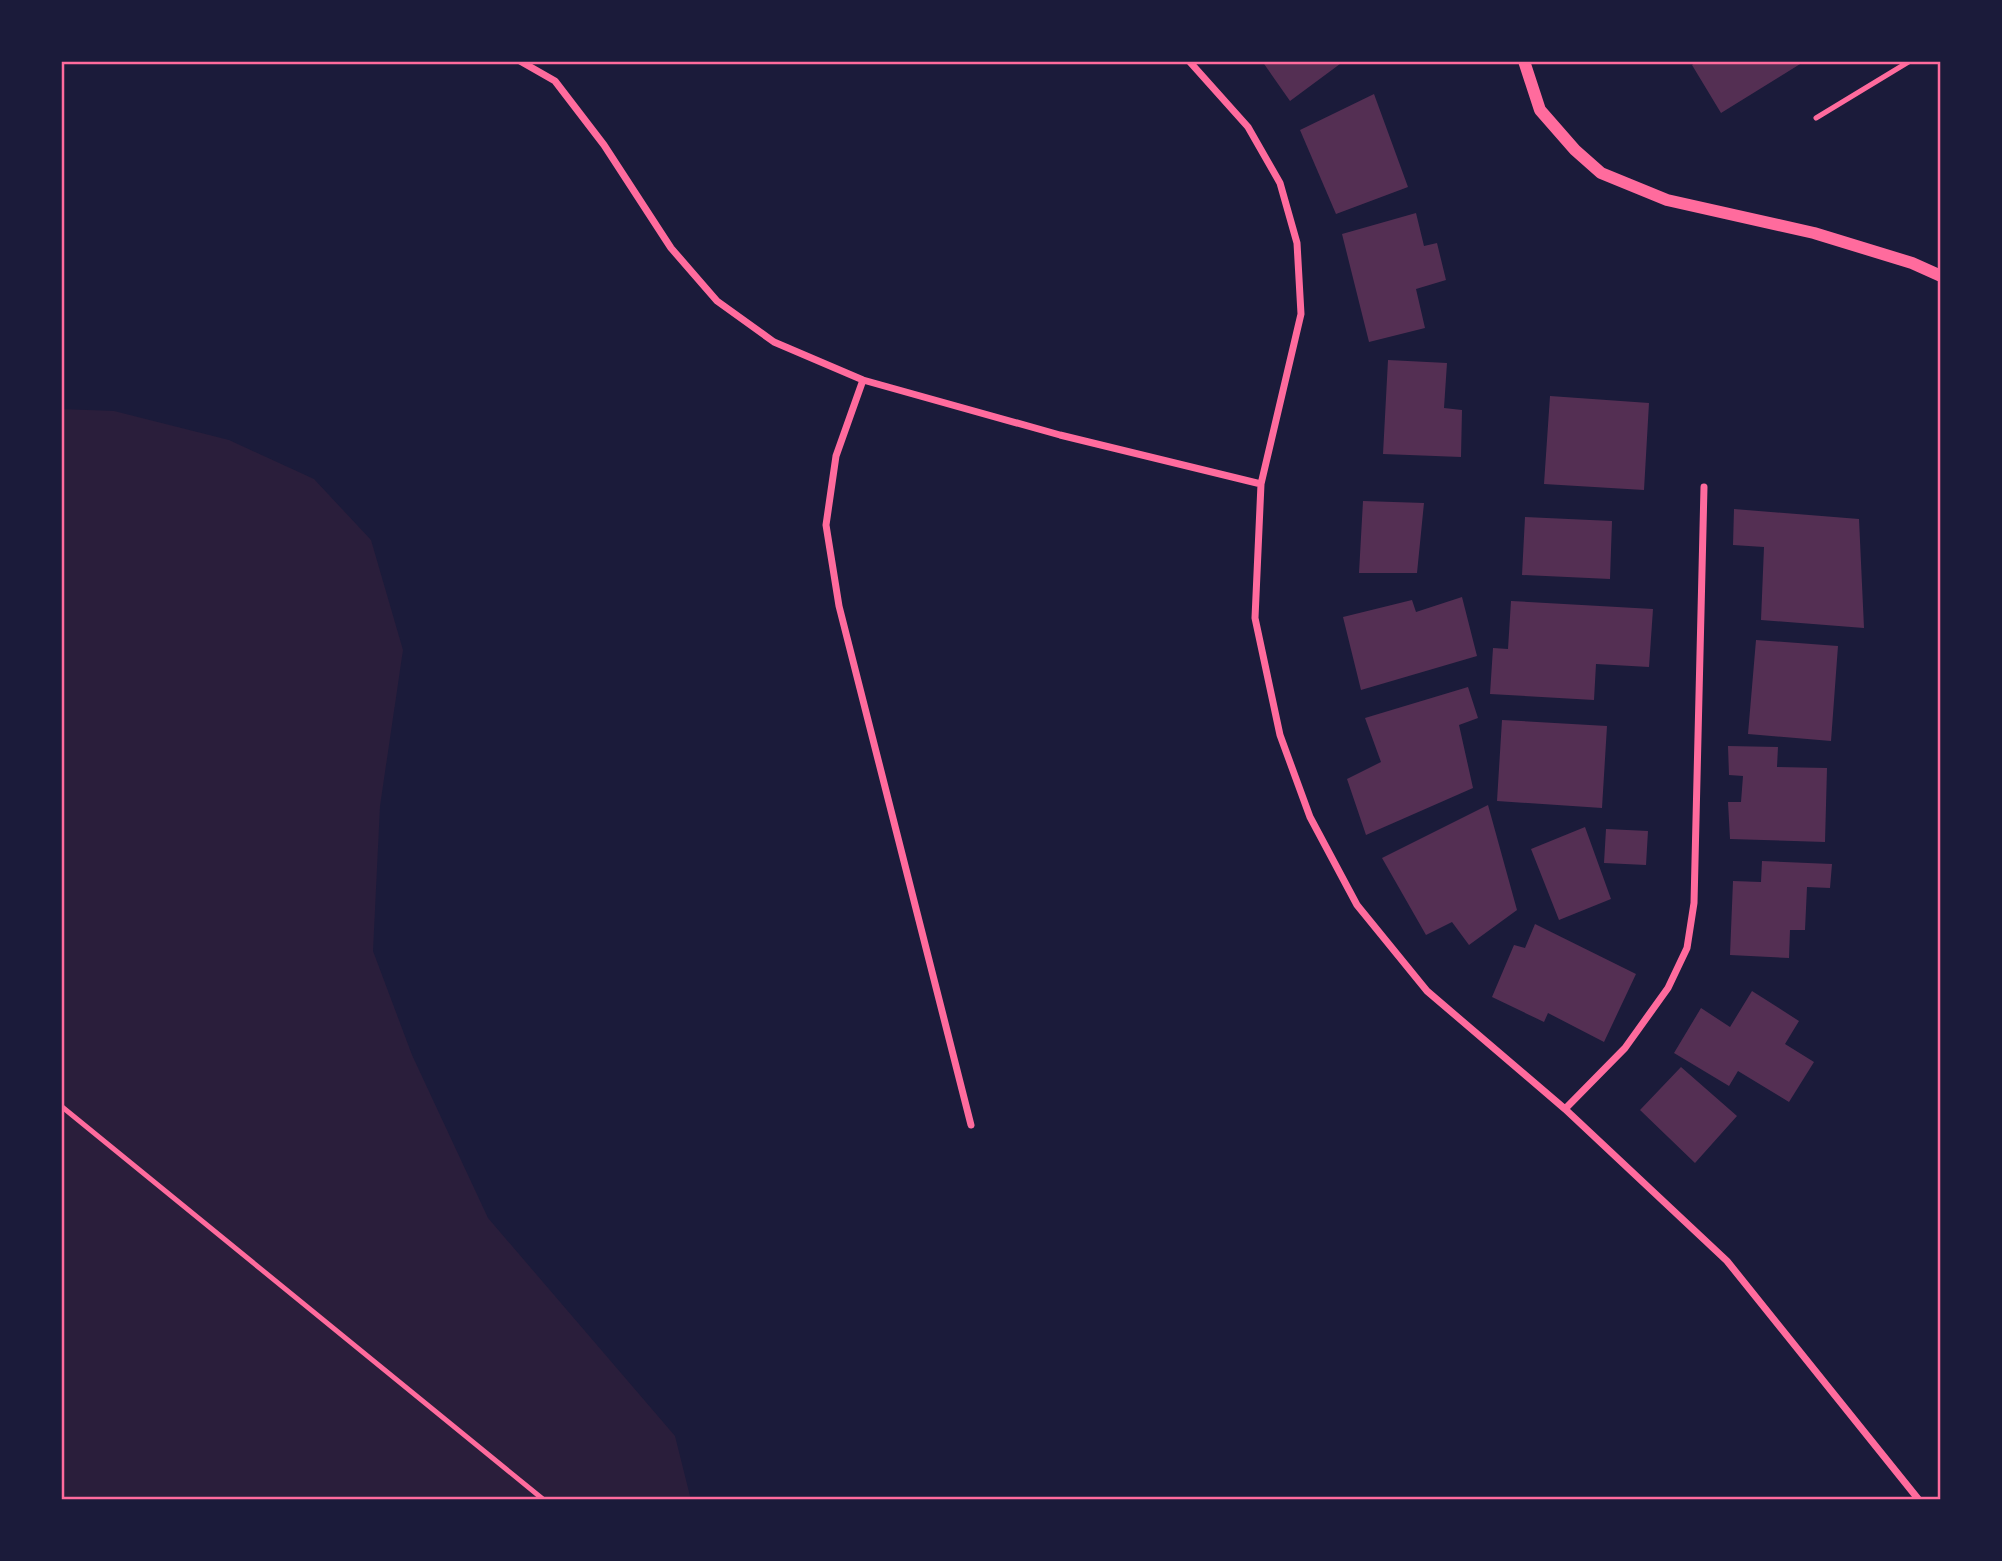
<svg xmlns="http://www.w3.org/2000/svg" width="2002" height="1561" viewBox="0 0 2002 1561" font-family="Helvetica,sans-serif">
<rect width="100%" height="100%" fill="#1b1b3a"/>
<!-- green -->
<path fill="#2a1e3b" d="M61 409 114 411 229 440 314 479 371 540 403 650 380 806 373 951 412 1055 488 1218 675 1436 691 1500H61Z"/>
<!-- building -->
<path fill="#542f53" d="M1262 61H1344L1290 101Z
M1697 61H1805L1721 113 1692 65Z
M1374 94 1408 187 1336 214 1300 130Z
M1416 213 1424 246 1437 243 1446 280 1416 289 1425 328 1369 342 1342 234Z
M1388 360 1447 363 1444 408 1462 410 1461 457 1383 454Z
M1550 396 1649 403 1644 490 1544 484Z
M1363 501 1424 503 1417 573H1359Z
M1734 509 1859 519 1864 628 1761 620 1764 547 1733 545Z
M1525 517 1612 521 1610 579 1522 575Z
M1462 597 1477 656 1361 690 1343 617 1412 600 1416 612Z
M1511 601 1653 609 1649 667 1596 664 1594 700 1490 694 1493 648 1508 649Z
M1756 640 1838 646 1831 741 1748 734Z
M1468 687 1478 718 1459 725 1473 788 1366 835 1347 779 1381 762 1365 718Z
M1502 720 1607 726 1602 808 1497 801Z
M1728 746 1778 747 1777 767 1827 768 1825 842 1730 839 1728 802H1741L1743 776 1729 775Z
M1488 805 1517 910 1469 945 1452 922 1426 935 1382 858Z
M1585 827 1611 899 1559 920 1531 849Z
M1606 829 1648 831 1646 865 1604 863Z
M1762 861 1832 864 1830 888 1807 887 1805 930H1790L1789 958 1730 955 1733 881 1761 882Z
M1535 924 1636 974 1604 1042 1548 1013 1544 1022 1492 997 1514 945 1525 948Z
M1752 991 1799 1021 1785 1044 1814 1062 1789 1102 1738 1071 1729 1086 1674 1053 1701 1008 1730 1027Z
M1681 1067 1737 1116 1695 1163 1640 1110Z"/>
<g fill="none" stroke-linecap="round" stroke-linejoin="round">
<!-- service -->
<path stroke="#ff6b9d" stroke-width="5" d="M1816 118 1910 61
M61 1106 544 1500"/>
<!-- minor -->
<path stroke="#ff6b9d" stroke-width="7" d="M520 61 555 81 604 145 671 248 717 301 774 342 863 380 1060 435 1261 484
M1189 61 1248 127 1280 183 1297 243 1301 314 1261 484 1255 618 1280 735 1310 817 1357 905 1427 991 1565 1109 1727 1261 1919 1500
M863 380 836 456 826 525 839 606 971 1125
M1565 1109 1625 1048 1668 988 1687 948 1694 903 1704 487"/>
<!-- tertiary -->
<path stroke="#ff6b9d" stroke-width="12" d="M1524 61 1540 110 1575 150 1601 173 1667 200 1814 233 1912 263 1941 276"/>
</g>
<!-- border -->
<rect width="2002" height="1561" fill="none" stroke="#1b1b3a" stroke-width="126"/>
<rect x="63" y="63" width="1876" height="1435" fill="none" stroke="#ff6b9d" stroke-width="2.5"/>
</svg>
